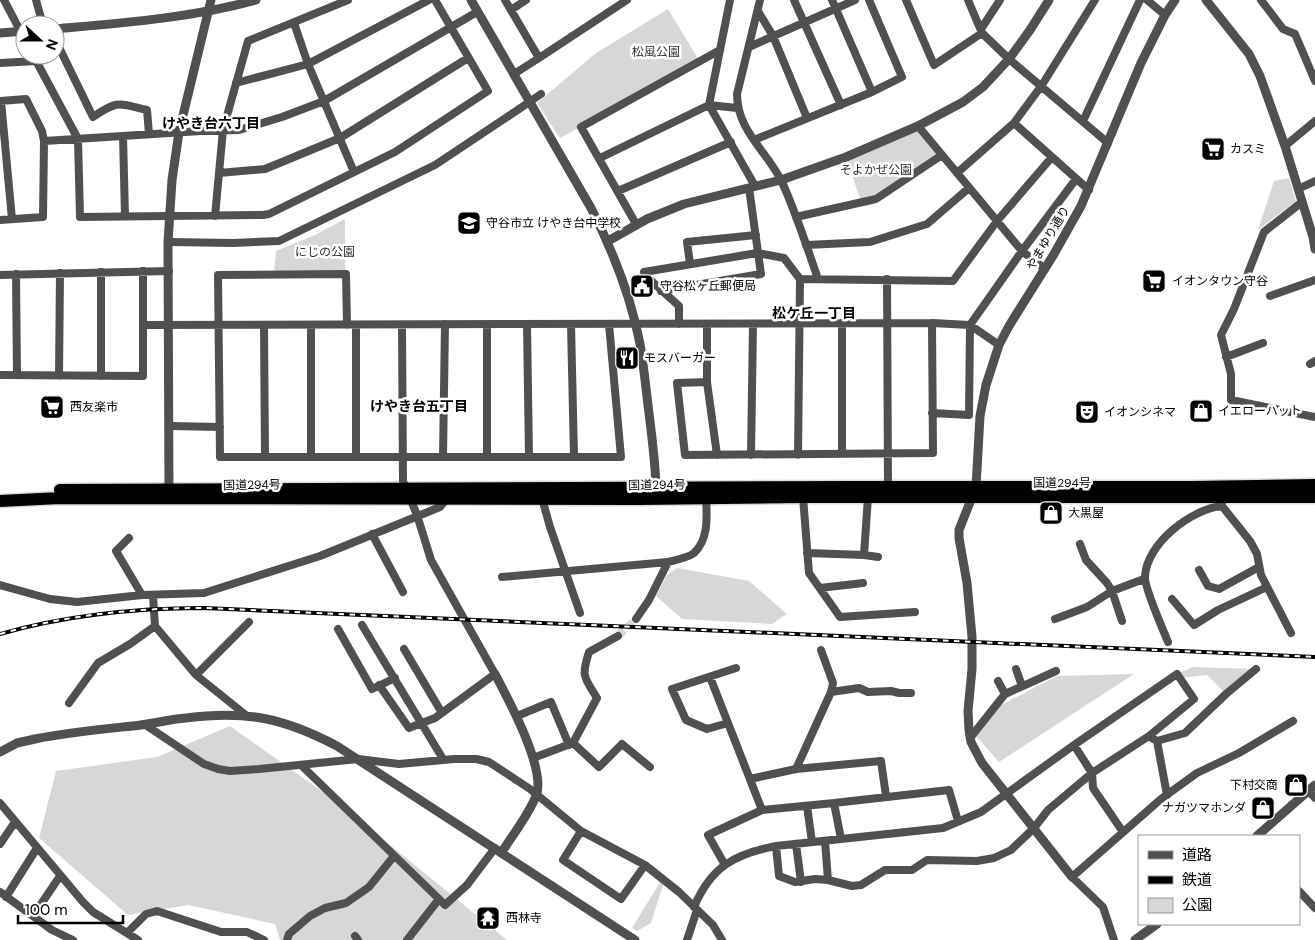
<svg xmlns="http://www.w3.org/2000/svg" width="1315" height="940" viewBox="0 0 1315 940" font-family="'DM Sans','Noto Sans JP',sans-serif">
<rect width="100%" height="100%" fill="#fff"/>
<!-- green -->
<path fill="#d7d7d7" d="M668 9 700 62 560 138 537 103 596 53Z
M918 126 942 155 876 199 861 202 846 157Z
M1289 178 1296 201 1258 230 1274 181Z
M345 219V271L274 272 276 251 313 236Z
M677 568 749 581 787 614 772 624 682 619 656 596 667 575Z
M1193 667 1256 669 1226 694 1207 675 1180 678 1177 674Z
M1134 674 999 762 976 736 999 706 1057 676Z
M230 726 337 802 507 940H280L275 924 188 905 128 915 39 838 56 771 157 757Z
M660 882 663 885 651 923 637 931 632 928Z"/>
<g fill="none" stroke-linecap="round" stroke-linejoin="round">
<!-- minor-tunnel -->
<path stroke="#d9d9d9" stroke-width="8" stroke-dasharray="8 4" stroke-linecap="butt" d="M618 636 636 619"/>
<!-- trunk casing -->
<g stroke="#dbdbdb" stroke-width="15">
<path id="trunk" d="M60 490 856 487H1191L1315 485
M0 501 60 498 639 499 803 497H1315"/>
</g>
<!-- minor -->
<path stroke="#505050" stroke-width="8" d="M4 0 25 40
M36 0 43 25
M505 0 539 58 514 74
M730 0 709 105 755 186
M760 0 737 94C737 131 767 151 782 182 796 213 807 247 818 279
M794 0 841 105
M832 0 872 92
M906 0 934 65 982 33
M968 0 982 33 1009 59 1108 143
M1147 0 1165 15
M1261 0 1283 29 1295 34 1315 81
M511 10 526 0
M758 11 773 36 807 118
M294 23 308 64 354 172
M981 29 1000 0
M55 39 93 117C118 100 118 103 147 110L149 134
M749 47 855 0
M33 55 78 139 80 217 263 215 269 214 395 152 488 91 435 0
M539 58 627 0
M0 63 36 61
M236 83 308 64 429 0
M0 101 26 99 42 131 44 141 43 217 0 220
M1 101 12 219
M1083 121 1140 0
M1014 123 1089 190
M918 126 1022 251 1045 269
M123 136 125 216
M754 140 872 92 902 77 869 0
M44 141 201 131 239 130 282 117 324 101 477 12
M1285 146 1315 121
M600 158 709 105 737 108
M219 173 265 169 340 138 468 58
M957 173 1014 123 1042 85 1095 0
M1298 189 1315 181
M618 191 731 142
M1302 202 1264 232 1234 309 1221 335 1231 374V400L1315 417
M215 216 223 130 248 41 348 0
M796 217 876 199 942 155
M636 224 581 127 720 50
M168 242 233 243 279 241 435 165 519 109
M806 245 870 242 927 224 969 188
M690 264 687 242 756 235
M16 274 17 375
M0 275 169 271
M800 279 953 281 997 221 1052 157
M887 279 888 487
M661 291 761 274 749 188
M1270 296 1315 280
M842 323V454
M487 324V457
M527 324 529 457
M571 324 574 457
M679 324V306L647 277 644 272 757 253 784 258 800 279 798 455
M707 324V382L717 455
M143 325 932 323 970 325 999 345
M264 325 265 457
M311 325V457
M347 325 346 274 218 275 220 457H621L609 324
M356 325V457
M1226 357 1263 343
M1310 364 1315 361
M0 375 143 376V271
M59 376 60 273
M101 376V272
M707 382 677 383 685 455 933 453 932 323
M932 413 969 415 970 325 1022 251 1076 179
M170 426 220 427
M751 455 753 324
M443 457 445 324
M541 495 550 527 580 613
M803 497 809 573 840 617 915 612
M1222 501V506L1250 541 1257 554 1261 575 1291 633
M372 534 403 592
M129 538 116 551 142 595
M1080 544 1086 560 1107 583 1112 591 1122 621
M807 553 864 555 868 497
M864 555 878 557
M1199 570 1208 586 1219 589 1259 567
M502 577 668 562C675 560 688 558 694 553 709 539 707 516 706 497
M0 585 50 599 77 602 142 595 204 593 320 556 440 507 446 499
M820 588 863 583
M1172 599 1194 625 1218 610 1267 587
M636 619 649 600 668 562
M1055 619 1087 607 1112 591 1144 579
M362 625 443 759
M155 626 196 675 247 716
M338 629 372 689 395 678
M1168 642C1163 630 1144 586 1145 577 1146 544 1191 509 1222 506
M404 649 442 713
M1016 669 1022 686
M196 675 249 622
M710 677 762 810
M998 681 1005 694
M379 685 409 728 435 718 495 674 431 560 417 515 403 481 402 325
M831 692 859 688 868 692 891 691 899 693H911
M69 703 98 663 130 644 155 626 153 596
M517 716 551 702 569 745
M728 723 707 729 686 720 672 689 736 668
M144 724 204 764 218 769 230 771 259 769 358 759 399 764 454 759H476L489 762 530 789 581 831 645 865 679 892 713 925 722 940
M970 738 1005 694 1056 671
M1152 738 1157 741 1167 795
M1157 741 1185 733 1226 694 1256 669
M573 743 597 698C584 677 581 677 589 652L618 636
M1074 745 1092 773 1093 788 1123 832
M533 758 573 743 599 767 622 744 650 767
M301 765 439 899
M796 769 831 692 833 683 821 650
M750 779 796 769 881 761 886 796
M1308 791 1315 798
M0 803 83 902 93 912 138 940
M834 803 949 790 958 821
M807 806 812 842
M581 831 563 860 621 899 645 865
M0 844 15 822
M796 844 801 882
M776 846 779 876 795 882 815 879 828 880
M725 865 708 835 762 810 834 803 841 839
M1299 891 1315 908
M0 892 52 930 73 940
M6 897 37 848
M694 907C711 867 734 854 776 846L943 828 981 812 1074 745 1177 674 1194 699 1149 736 1092 773 1048 810 1034 828 1011 850 994 858 977 861 927 860 912 870H885L861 885 852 886 828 880 825 841
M33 916 60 876
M127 933 146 914 157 911 221 932H247L264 940
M355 936 358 940
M287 940 289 934 310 916 325 908 346 903 369 887 394 856
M407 940 439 899 445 905 467 885 495 848
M687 940 697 910
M1114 940 1103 907 1072 877 1161 799 1197 773 1239 753 1293 721"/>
<!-- tertiary -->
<path stroke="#505050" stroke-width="9" d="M471 0 591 208C613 251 631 297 640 344 644 367 646 390 649 413 652 439 656 466 656 492
M1206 0 1249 54 1260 76 1285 146 1313 237 1315 249
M55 29C123 23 190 18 256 0
M0 33 25 31
M608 241 647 219 684 204 781 180 846 157 918 126 963 102 983 87 1009 59 1030 30 1049 0
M169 495 168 242 172 180 179 132 211 0
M495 674C508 699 547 770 536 796 528 816 513 834 502 852
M0 752 17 743 35 739C70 732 105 729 141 725 156 723 171 719 186 718 246 710 284 718 337 746L635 940
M1257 836 1315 785
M1072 877 982 763 971 742 969 730 968 711 972 669V637L967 583 959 538V530L976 487 980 416 986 385 999 345 1009 326 1054 254 1081 206 1141 63 1165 15 1175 0
M1135 940 1157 924"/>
<!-- trunk -->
<use href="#trunk" stroke="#000" stroke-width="12"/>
<!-- rail casing -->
<g stroke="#000" stroke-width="4">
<path id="rail" d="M0 634C67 615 134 608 204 608L1315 657"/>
</g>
<!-- rail -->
<use href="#rail" stroke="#fff" stroke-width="2" stroke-dasharray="5.5" stroke-linecap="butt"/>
<!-- minor-bridge -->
<path stroke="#505050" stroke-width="8" d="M519 109 541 94"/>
</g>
<!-- icons -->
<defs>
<g id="supermarket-square" transform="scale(1.25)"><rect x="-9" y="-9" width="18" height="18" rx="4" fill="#000" stroke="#fff"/><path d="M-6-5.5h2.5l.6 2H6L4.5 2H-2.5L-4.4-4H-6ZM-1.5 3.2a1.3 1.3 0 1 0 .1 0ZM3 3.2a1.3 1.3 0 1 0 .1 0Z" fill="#fff"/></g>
<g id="school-square" transform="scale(1.25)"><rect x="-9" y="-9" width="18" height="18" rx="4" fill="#000" stroke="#fff"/><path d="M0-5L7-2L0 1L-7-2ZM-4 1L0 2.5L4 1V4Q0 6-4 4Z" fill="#fff"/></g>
<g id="civic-square" transform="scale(1.25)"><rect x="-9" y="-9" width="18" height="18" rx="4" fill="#000" stroke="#fff"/><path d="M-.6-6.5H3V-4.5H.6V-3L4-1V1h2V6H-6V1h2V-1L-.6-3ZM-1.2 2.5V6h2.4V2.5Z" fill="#fff"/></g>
<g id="restaurant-square" transform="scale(1.25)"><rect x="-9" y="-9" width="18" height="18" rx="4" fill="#000" stroke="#fff"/><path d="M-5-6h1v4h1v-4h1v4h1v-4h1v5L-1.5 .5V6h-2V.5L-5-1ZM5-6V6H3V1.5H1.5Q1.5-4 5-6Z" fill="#fff"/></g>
<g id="shop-square" transform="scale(1.25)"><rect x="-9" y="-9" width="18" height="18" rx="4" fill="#000" stroke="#fff"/><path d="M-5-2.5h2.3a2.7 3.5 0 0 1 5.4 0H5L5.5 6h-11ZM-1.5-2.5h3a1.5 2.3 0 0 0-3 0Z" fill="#fff"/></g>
<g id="theatre-square" transform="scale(1.25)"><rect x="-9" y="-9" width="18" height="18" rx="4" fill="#000" stroke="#fff"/><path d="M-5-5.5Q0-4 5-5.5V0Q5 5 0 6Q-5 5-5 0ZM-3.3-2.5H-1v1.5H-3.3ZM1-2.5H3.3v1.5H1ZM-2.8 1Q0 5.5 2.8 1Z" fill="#fff"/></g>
<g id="temple-square" transform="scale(1.25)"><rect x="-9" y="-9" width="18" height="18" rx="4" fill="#000" stroke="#fff"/><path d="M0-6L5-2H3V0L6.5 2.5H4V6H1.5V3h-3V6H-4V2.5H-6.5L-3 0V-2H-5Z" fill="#fff"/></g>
</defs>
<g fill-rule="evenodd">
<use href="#supermarket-square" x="1213" y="149"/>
<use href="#school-square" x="469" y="223"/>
<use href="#supermarket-square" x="1154" y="281"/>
<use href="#civic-square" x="642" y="286"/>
<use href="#restaurant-square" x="627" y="358"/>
<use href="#supermarket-square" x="52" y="407"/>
<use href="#shop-square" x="1201" y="411"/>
<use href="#theatre-square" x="1087" y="412"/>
<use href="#shop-square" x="1051" y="513"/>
<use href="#shop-square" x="1296" y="785"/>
<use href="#shop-square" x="1263" y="808"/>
<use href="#temple-square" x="488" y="918"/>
</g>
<g text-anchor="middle" stroke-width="5" stroke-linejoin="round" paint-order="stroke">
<!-- park labels -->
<g font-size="12" fill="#2e2e2e" stroke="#fff">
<text x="656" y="56">松風公園</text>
<text x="876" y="174">そよかぜ公園</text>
<text x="325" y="256">にじの公園</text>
</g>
<!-- poi labels -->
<g font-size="12" fill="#000" stroke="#fff" text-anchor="start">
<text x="1230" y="153">カスミ</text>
<text x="486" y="227">守谷市立 けやき台中学校</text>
<text x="1172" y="285">イオンタウン守谷</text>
<text x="660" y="290">守谷松ヶ丘郵便局</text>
<text x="644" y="362">モスバーガー</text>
<text x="70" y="411">西友楽市</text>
<text x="1218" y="415">イエローハット</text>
<text x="1104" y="416">イオンシネマ</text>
<text x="1068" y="517">大黒屋</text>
<text x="1278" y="789" text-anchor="end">下村交商</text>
<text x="1246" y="812" text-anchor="end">ナガツマホンダ</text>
<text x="506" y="922">西林寺</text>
</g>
<!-- street labels -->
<g font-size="12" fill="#000" stroke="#fff">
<text transform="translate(1048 238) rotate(-59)" y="4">やまゆり通り</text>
<text x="1062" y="487">国道294号</text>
<text transform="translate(252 485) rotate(-1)" y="4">国道294号</text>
<text transform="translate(657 485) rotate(-1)" y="4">国道294号</text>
</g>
<!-- neighbourhood labels -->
<g font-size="14" font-weight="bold" fill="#000" stroke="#fff">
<text x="211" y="128">けやき台六丁目</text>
<text x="814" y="318">松ケ丘一丁目</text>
<text x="419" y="411">けやき台五丁目</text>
</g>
</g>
<!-- legend -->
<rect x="1138" y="835" width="162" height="90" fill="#ffffff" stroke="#999999"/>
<rect x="1148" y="851" width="25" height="8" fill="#505050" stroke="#999999"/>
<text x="1182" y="860" font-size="15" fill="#000000">道路</text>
<rect x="1148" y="876" width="25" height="8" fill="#000000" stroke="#999999"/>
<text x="1182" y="885" font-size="15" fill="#000000">鉄道</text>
<rect x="1148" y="898" width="25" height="15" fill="#d7d7d7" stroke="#999999"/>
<text x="1182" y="910" font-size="15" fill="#000000">公園</text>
<!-- north arrow -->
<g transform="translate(40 40) rotate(111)"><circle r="24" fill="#ffffff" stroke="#999999"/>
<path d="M0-4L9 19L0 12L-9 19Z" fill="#000000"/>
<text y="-8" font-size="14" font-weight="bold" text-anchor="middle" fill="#000000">N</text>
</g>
<!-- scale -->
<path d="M18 915v8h105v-8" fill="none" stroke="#000000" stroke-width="2.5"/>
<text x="25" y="915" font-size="15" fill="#000000" stroke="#ffffff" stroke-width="4" paint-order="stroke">100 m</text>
</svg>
